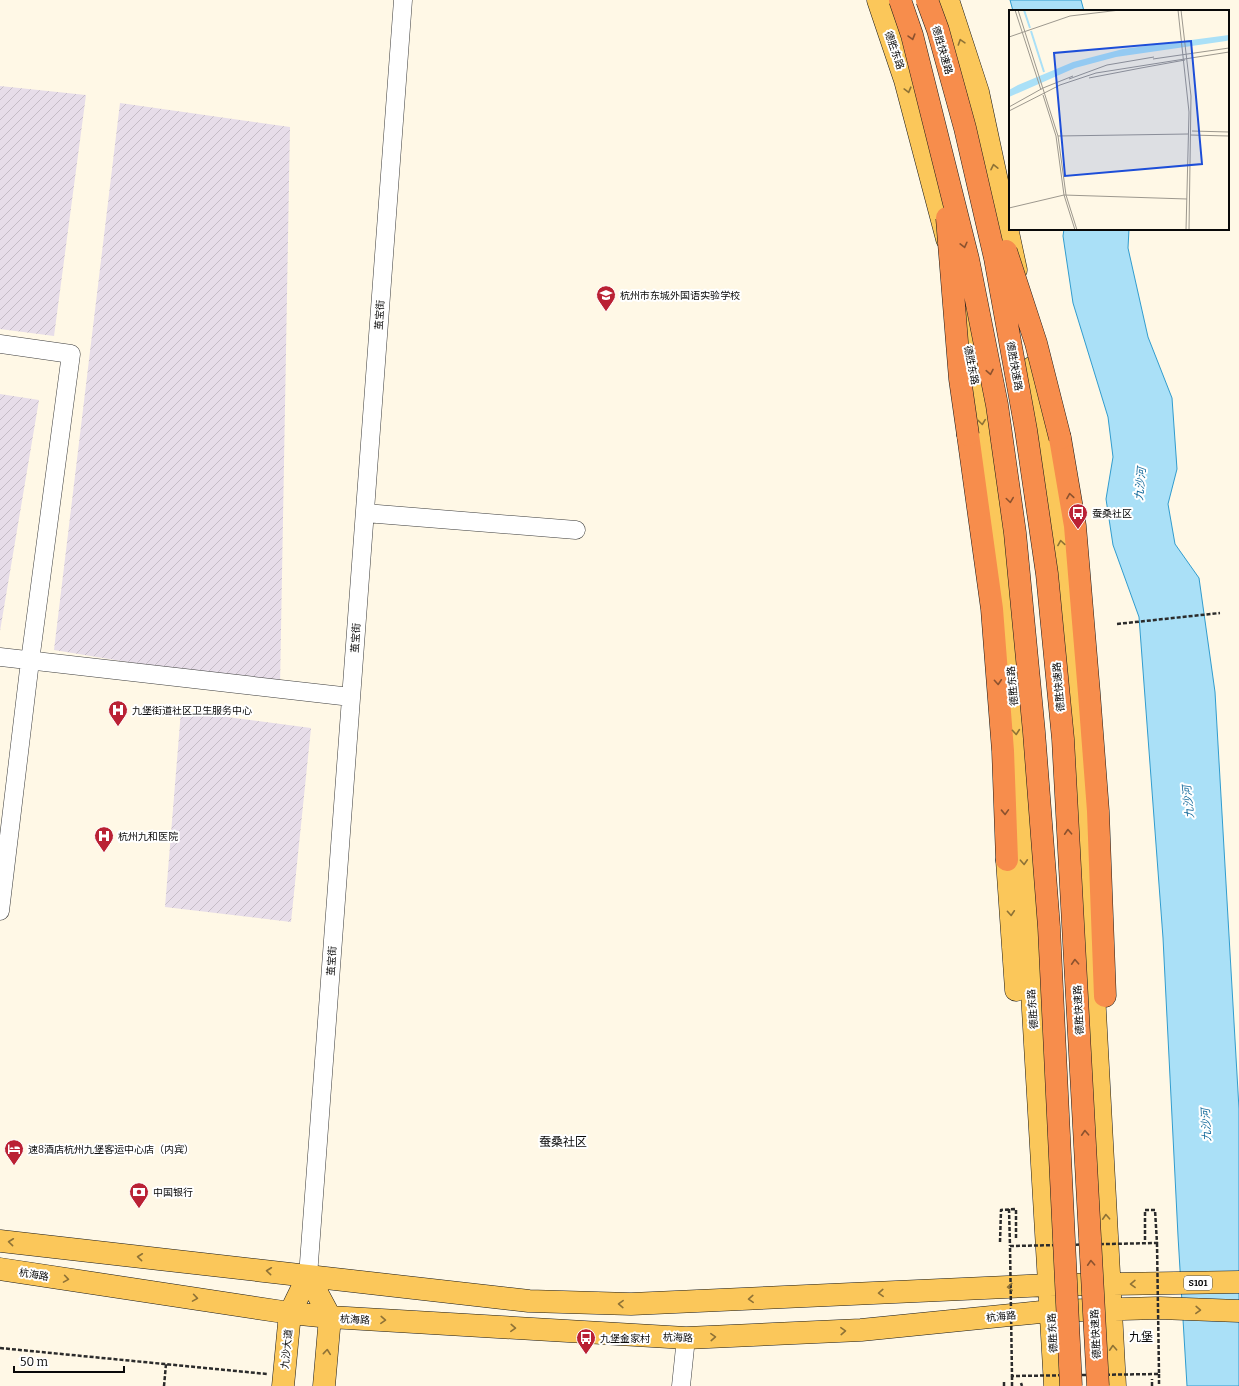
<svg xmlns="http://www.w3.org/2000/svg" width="1239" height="1386" viewBox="0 0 1239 1386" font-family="Bitter,'Noto Sans SC',serif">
<defs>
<pattern id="industrial-furrows" width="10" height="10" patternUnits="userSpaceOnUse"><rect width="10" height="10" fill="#e7dde9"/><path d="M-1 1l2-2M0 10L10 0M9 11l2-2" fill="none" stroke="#c5bcc6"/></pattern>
</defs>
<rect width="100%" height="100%" fill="#fff8e6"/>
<!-- industrial -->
<path fill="url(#industrial-furrows)" d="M0 86 86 95 54 336 0 329Z
M120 103 290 127 280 687 54 650Z
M0 394 39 400 0 631Z
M181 711 311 728 291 922 165 907Z"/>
<!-- water -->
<path fill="#aae0f7" stroke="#319cce" d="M1010 0H1081L1084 11H1013Z
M1064 229H1129L1128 248 1148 337 1172 398 1177 469 1168 504 1175 544 1199 578 1215 692 1239 1109V1386H1187L1178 1236 1163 938 1139 617 1113 545 1106 499 1113 457 1108 417 1073 303 1063 236Z"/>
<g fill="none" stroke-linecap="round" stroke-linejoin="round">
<!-- minor casing -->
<g stroke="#3c3c3c" stroke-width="19">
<path id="minor" d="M0 344 71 354 30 661 0 911
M365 513 576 530
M0 657 351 697
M308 1276 403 0
M681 1386 686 1338"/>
</g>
<!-- major casing -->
<g stroke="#1a1a1a" stroke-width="23">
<path id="major" d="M878 0 905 80 947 239
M948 0 978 92 1016 270
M962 314 977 387 1006 614 1019 770 1055 1386
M1033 367 1075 637 1115 1386
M1007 860 1016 990
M0 1241 529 1301 631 1304 1049 1285 1239 1282
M0 1269 290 1313 330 1317 686 1338 861 1330 1051 1311 1159 1308 1239 1311
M308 1276 330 1317
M283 1386 290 1313 308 1276
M324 1386 330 1317"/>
</g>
<!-- highway casing -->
<g stroke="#1a1a1a" stroke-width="23">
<path id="highway" d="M968 435 992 609 1003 751 1007 860
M1060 438 1075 526 1089 693 1098 811 1105 996"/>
</g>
<!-- path -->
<path stroke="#2b2b2b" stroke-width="2.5" stroke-dasharray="4 2" stroke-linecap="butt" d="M1117 624 1220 613
M1009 1209 1010 1246
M1145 1240V1210H1155L1157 1243
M1000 1242 1001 1210 1016 1209V1240
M0 1348 267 1374
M1159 1374V1386
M1012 1376V1386
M1004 1382V1386
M1021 1383 1022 1386
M164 1386 166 1364
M1152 1386V1379"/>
<!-- minor -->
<use href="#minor" stroke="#fff" stroke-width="18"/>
<!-- major -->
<use href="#major" stroke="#fbc75a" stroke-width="22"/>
<!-- highway -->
<use href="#highway" stroke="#f78d4c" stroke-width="22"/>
<!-- highway-bridge casing -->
<g stroke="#1a1a1a" stroke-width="23" stroke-linecap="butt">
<path id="highway-bridge" d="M900 0 912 35 968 259 997 405 1015 533 1034 732 1049 927 1071 1386
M927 0 938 30 965 128 995 258 1026 430 1047 574 1063 739 1098 1386
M947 218 960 379 968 435
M1006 251 1036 343 1060 438"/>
</g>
<!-- path-bridge -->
<path stroke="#2b2b2b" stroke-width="2.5" stroke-dasharray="4 2" stroke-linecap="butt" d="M1157 1243 1159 1374 1012 1376 1010 1246Z"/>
<!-- highway-bridge -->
<use href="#highway-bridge" stroke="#f78d4c" stroke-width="22"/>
</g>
<!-- one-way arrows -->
<defs><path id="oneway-chevron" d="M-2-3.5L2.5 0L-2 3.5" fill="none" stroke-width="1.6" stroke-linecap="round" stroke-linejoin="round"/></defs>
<g stroke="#8c522e">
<use href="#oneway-chevron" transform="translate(912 37) rotate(74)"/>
<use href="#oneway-chevron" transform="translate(964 245) rotate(76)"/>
<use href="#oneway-chevron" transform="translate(990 372) rotate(79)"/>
<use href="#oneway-chevron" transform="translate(1070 496) rotate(-99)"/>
<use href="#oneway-chevron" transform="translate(1010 500) rotate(82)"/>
<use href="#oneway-chevron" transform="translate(998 682) rotate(86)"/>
<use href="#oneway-chevron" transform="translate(1005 812) rotate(88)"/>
<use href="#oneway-chevron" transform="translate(1068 832) rotate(-93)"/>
<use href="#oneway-chevron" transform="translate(1075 962) rotate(-93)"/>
<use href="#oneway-chevron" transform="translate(1085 1133) rotate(-93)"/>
<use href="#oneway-chevron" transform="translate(1091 1263) rotate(-93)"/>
</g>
<g stroke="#8e7236">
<use href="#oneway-chevron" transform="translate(961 42) rotate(-108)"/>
<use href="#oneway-chevron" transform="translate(908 90) rotate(75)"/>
<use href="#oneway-chevron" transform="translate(994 167) rotate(-102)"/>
<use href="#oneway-chevron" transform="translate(982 422) rotate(83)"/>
<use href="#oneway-chevron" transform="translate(1061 543) rotate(-99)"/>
<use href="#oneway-chevron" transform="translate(1016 732) rotate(85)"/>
<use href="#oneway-chevron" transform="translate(1024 862) rotate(87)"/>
<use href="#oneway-chevron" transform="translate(1011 913) rotate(86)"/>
<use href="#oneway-chevron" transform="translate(1106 1217) rotate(-93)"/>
<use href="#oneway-chevron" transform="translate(11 1242) rotate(-174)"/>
<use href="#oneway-chevron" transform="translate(140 1257) rotate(-174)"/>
<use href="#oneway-chevron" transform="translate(269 1271) rotate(-174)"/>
<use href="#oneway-chevron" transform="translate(66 1279) rotate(9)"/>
<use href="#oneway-chevron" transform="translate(1133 1284) rotate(179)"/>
<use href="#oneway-chevron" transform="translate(1010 1287) rotate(177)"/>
<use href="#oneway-chevron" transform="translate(881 1293) rotate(177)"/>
<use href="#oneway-chevron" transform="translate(195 1298) rotate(9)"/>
<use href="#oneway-chevron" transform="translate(751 1299) rotate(177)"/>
<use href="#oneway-chevron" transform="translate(621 1304) rotate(-178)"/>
<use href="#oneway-chevron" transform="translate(1198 1310) rotate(2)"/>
<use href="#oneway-chevron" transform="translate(383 1320) rotate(3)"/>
<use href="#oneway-chevron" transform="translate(513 1328) rotate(3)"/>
<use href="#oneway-chevron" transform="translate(843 1331) rotate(-3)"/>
<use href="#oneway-chevron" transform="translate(713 1337) rotate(-3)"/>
<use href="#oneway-chevron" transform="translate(1113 1348) rotate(-93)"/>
<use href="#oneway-chevron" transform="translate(327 1352) rotate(-84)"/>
</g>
<!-- icons -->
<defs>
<g id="school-pin" transform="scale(1)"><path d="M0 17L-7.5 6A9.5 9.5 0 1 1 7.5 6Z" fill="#ba2134" stroke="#fff"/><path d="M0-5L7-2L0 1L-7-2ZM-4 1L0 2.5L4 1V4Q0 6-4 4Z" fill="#fff"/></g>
<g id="bus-pin" transform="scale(1)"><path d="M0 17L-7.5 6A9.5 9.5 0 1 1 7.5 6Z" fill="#ba2134" stroke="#fff"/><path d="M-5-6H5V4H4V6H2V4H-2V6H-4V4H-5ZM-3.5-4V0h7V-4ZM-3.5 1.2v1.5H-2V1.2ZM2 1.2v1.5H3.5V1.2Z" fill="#fff"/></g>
<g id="hospital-pin" transform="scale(1)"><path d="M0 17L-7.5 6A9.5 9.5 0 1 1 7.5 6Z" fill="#ba2134" stroke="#fff"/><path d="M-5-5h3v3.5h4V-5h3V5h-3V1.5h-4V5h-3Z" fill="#fff"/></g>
<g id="hotel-pin" transform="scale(1)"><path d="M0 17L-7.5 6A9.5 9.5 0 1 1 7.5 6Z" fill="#ba2134" stroke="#fff"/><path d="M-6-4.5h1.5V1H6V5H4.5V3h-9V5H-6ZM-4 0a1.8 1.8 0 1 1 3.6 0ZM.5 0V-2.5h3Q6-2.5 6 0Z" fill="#fff"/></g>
<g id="bank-pin" transform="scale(1)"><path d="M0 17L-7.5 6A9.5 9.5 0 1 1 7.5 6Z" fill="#ba2134" stroke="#fff"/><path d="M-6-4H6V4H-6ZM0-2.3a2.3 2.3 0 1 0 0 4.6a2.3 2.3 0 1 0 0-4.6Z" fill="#fff"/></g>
</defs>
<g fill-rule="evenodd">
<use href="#school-pin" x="606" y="295"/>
<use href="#bus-pin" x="1078" y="513"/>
<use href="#hospital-pin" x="118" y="710"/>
<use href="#hospital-pin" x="104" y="836"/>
<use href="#hotel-pin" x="14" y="1149"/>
<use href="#bank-pin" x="139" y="1192"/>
<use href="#bus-pin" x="586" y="1338"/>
</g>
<g text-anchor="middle" stroke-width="4" stroke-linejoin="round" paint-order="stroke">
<!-- shield labels -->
<rect fill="#fff" stroke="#535353" stroke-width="1" x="1184" y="1276" width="28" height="14" rx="3"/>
<g font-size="9" font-weight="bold" fill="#090909">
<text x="1198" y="1286">S101</text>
</g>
<!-- street labels -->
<g font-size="10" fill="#090909" stroke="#fff">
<text transform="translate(895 50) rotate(71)" y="4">德胜东路</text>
<text transform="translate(943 50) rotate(74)" y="4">德胜快速路</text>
<text transform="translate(379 315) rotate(-86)" y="4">茧宝街</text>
<text transform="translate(972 365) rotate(79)" y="4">德胜东路</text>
<text transform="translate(1015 366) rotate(80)" y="4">德胜快速路</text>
<text transform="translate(355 638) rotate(-86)" y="4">茧宝街</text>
<text transform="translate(1012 686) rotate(-95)" y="4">德胜东路</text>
<text transform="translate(1058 687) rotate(-95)" y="4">德胜快速路</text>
<text transform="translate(331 961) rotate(-86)" y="4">茧宝街</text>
<text transform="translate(1032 1009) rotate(-94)" y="4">德胜东路</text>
<text transform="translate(1078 1010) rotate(-93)" y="4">德胜快速路</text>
<text transform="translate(34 1274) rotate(9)" y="4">杭海路</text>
<text transform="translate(1001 1316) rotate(-6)" y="4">杭海路</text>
<text transform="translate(355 1319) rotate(3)" y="4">杭海路</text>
<text transform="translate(1052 1333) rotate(-93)" y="4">德胜东路</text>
<text transform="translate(1095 1334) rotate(-93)" y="4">德胜快速路</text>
<text transform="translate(678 1337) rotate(2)" y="4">杭海路</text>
<text transform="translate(286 1349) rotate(-84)" y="4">九沙大道</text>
</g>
<!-- poi labels -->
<g font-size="10" fill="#090909" stroke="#fff" text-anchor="start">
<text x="620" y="299">杭州市东城外国语实验学校</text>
<text x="1092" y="517">蚕桑社区</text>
<text x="132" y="714">九堡街道社区卫生服务中心</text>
<text x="118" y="840">杭州九和医院</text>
<text x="28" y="1153">速8酒店杭州九堡客运中心店（内宾）</text>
<text x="153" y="1196">中国银行</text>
<text x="600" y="1342">九堡金家村</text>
</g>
<!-- water labels -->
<g font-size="11" font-style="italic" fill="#136a9b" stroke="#fff">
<text transform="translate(1140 484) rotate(-85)" y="4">九沙河</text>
<text transform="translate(1188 802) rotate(-96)" y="4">九沙河</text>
<text transform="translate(1206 1125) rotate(-93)" y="4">九沙河</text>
</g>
<!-- quarter labels -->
<g font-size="12" fill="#090909" stroke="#fff">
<text x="563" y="1146">蚕桑社区</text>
<text x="1141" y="1341">九堡</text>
</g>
</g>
<!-- overview -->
<g transform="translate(1009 10)">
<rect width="220" height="220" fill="#fff8e6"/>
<path d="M220 25V30L217 31 107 47 66 58 0 87V80L9 75 64 52 114 39Z" fill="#aae0f7"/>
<path fill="none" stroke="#aae0f7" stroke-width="2" d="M15 0 21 18M22 21 35 62"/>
<path fill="none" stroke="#9d988e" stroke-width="1" d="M6 0 32 80M9 0 49 126 57 185 68 220M169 0 180 102 177 220M172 0 182 86 180 220M0 27 61 6 111 0M144 49 220 38M132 58 176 50M80 68 132 58M60 69 98 55 145 47M34 85 47 126 55 185 66 220M0 97 34 78 64 66M0 101 51 75 87 63 220 42M183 121 220 122M181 125 220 126M49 126 179 124M0 198 55 185 178 189"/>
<path fill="#1d4ed8" fill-opacity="0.15" stroke="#1d4ed8" stroke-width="2" d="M182 31 193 154 56 166 45 43Z"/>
<rect width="220" height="220" fill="none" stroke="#090909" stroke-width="2"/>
</g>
<!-- scale -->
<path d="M14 1366v6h110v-6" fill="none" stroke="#090909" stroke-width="2"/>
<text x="20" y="1366" font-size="12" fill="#090909" stroke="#ffffff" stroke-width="3" paint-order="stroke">50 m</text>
</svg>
